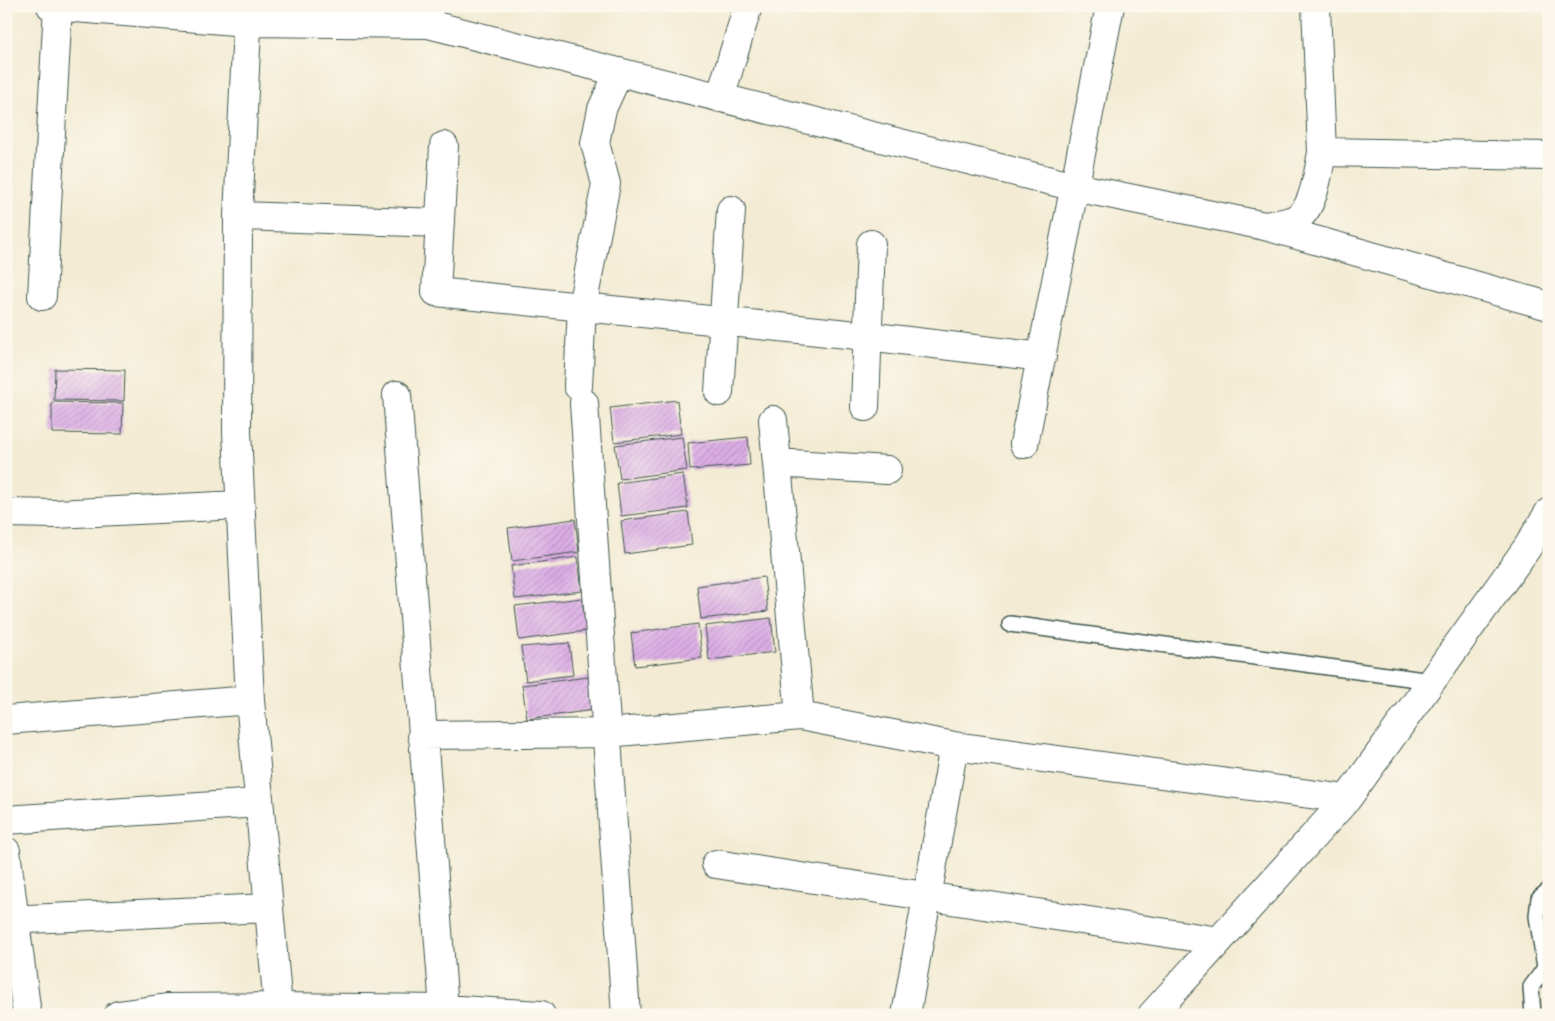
<svg xmlns="http://www.w3.org/2000/svg" width="1555" height="1021" viewBox="0 0 1555 1021" font-family="Mali,sans-serif">
<defs>
<pattern id="building-hatch" width="6" height="6" patternUnits="userSpaceOnUse" patternTransform="scale(1.25)"><rect width="6" height="6" fill="#ddaee7"/><path d="M-1 1l2-2M0 6l6-6M5 7l2-2" fill="none" stroke="#b38fbc"/></pattern>
</defs>
<rect width="100%" height="100%" fill="#fbf7ec"/>
<filter id="ink" filterUnits="userSpaceOnUse"><feTurbulence type="fractalNoise" baseFrequency=".02" numOctaves="2"/><feDisplacementMap in="SourceGraphic" scale="10" xChannelSelector="R" yChannelSelector="G"/><feConvolveMatrix kernelMatrix="1 2 1 2 8 2 1 2 1" color-interpolation-filters="sRGB"/></filter>
<filter id="wash" filterUnits="userSpaceOnUse"><feTurbulence type="fractalNoise" baseFrequency=".0096" numOctaves="4" result="noise"/><feDisplacementMap in="SourceGraphic" scale="20" xChannelSelector="R" yChannelSelector="G"/><feGaussianBlur stdDeviation="1.12" result="paint"/><feColorMatrix in="noise" values="0 0 0 0 0 0 0 0 0 0 0 0 0 0 0 0 0 1.4 0 .05"/><feComposite in="paint" operator="in"/></filter>
<g filter="url(#wash)">
<rect width="100%" height="100%" fill="#f3ebd3"/>
<g id="blocks">
<!-- building -->
<path fill="url(#building-hatch)" d="M55 369 125 370 124 401 54 400Z
M677 400 681 434 614 442 610 408Z
M52 402 123 403 122 434 52 433Z
M682 437 687 470 620 479 615 445Z
M748 437 750 465 690 470 688 443Z
M683 474 688 508 621 516 617 483Z
M688 512 692 545 625 554 621 521Z
M575 519 579 552 512 561 508 528Z
M578 557 582 591 515 599 511 566Z
M764 577 768 611 701 619 697 586Z
M582 598 586 631 519 640 515 606Z
M771 618 775 652 709 660 705 626Z
M698 624 702 658 635 666 631 633Z
M569 643 573 675 526 681 521 647Z
M589 677 594 710 527 719 522 685Z"/>
</g>
</g>
<g filter="url(#ink)">
<use href="#blocks" fill-opacity="0" stroke="#3f574c" stroke-width="1"/>
<g fill="none" stroke-linecap="round" stroke-linejoin="round">
<!-- lane casing -->
<g stroke="#3f574c" stroke-width="18">
<path id="lane" d="M1010 624 1431 681
M1545 968 1537 916 1539 898 1549 890
M1533 1015 1531 987 1545 968 1549 970"/>
</g>
<!-- street casing -->
<g stroke="#3f574c" stroke-width="30">
<path id="street" d="M51 6 247 22 428 24 429 6
M248 6 238 216 237 432 250 700 278 1007
M428 24 1075 187 1265 226 1549 306
M720 98 748 6
M444 146 436 292 867 336 1042 357
M1322 152 1549 156
M238 216 440 223
M1265 226C1276 224 1291 223 1300 216 1314 205 1319 169 1322 152L1316 6
M42 296 58 6
M578 386 582 307 606 184 595 143 602 109 619 72
M719 392 731 210
M397 395 444 1009
M584 403 626 1015
M865 407 871 244
M773 420 800 716
M1024 444 1110 6
M777 463 887 470
M6 513 55 514 240 505
M6 720 250 700
M422 735 607 733 800 716 954 746 1347 799
M6 820 259 803
M6 851 27 1015
M716 864 1219 941
M6 920 269 908
M118 1015 167 1008 278 1007 444 1009 541 1015
M906 1015 954 746
M1152 1015 1347 799 1527 548 1549 512"/>
</g>
<!-- lane -->
<use href="#lane" stroke="#fff" stroke-width="15"/>
<!-- street -->
<use href="#street" stroke="#fff" stroke-width="28"/>
</g>
</g>
<!-- margin -->
<rect width="1555" height="1021" fill="none" stroke="#fbf7ec" stroke-width="25"/>
</svg>
